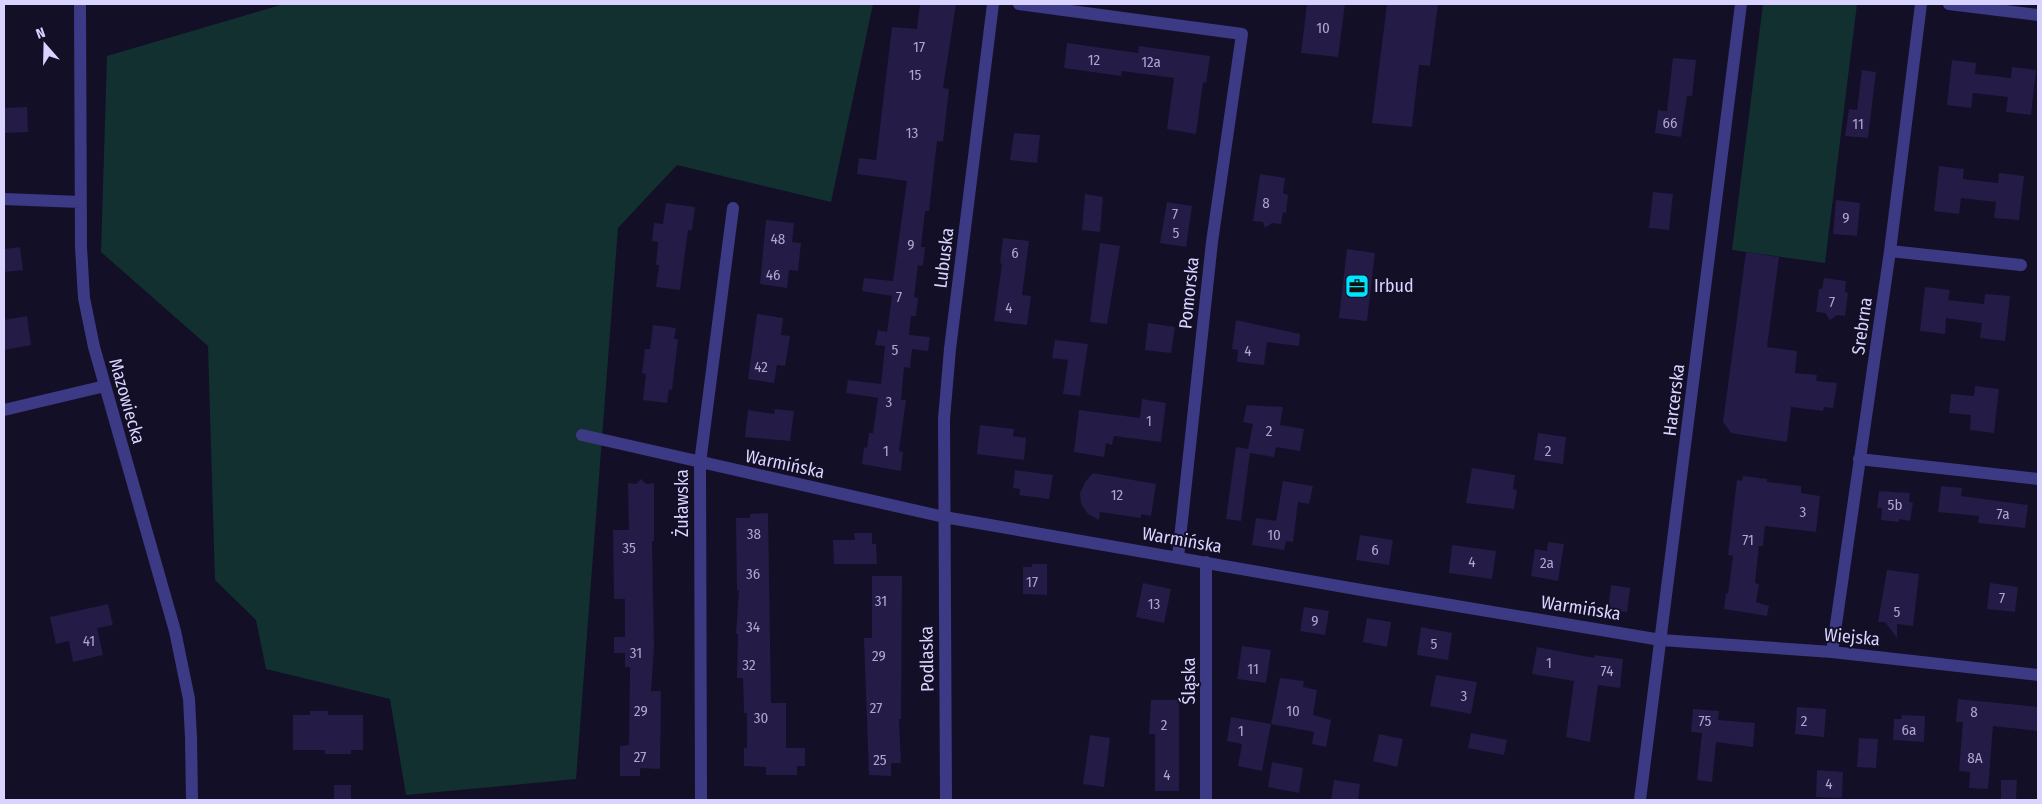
<svg xmlns="http://www.w3.org/2000/svg" width="2042" height="804" viewBox="0 0 2042 804" font-family="'Fira Sans Condensed',sans-serif">
<rect width="100%" height="100%" fill="#130f26"/>
<!-- green -->
<path fill="#12302f" d="M284 4H873L831 202 677 165 618 228 576 779 406 795 390 699 266 669 256 620 215 580 208 346 101 252 107 56Z
M1763 4H1857L1825 263 1732 250Z"/>
<!-- building -->
<path fill="#241b47" d="M920 4H956L943 88 949 89 943 142 937 141 929 211H925L921 247H925L923 266 918 265 914 297 918 298 916 316H911L909 335 930 337 928 351 912 349 910 368 904 367 901 400H906L899 451 903 452 901 471 862 464 864 447 867 448 869 433H873L878 398 846 393 848 380 881 384 885 346 875 345 878 330 887 332 892 296 862 291 864 278 893 281 907 181 857 174 859 158 876 160 892 27 917 29Z
M1307 4H1345L1338 57 1301 53Z
M1387 4H1438L1430 66 1419 65 1412 127 1372 123Z
M1067 43 1138 53 1139 46 1210 56 1206 83 1203 82 1196 134 1167 129 1174 78 1122 71 1121 76 1064 68Z
M1673 58 1696 60 1692 96H1687L1681 137 1655 133 1658 110 1667 111Z
M1952 60 1976 63 1975 74 2011 78 2012 67 2036 70 2031 115 2006 112 2008 97 1990 95 1973 93 1971 108 1947 105Z
M1862 70 1876 72 1868 138 1845 136 1849 109 1857 110Z
M27 107 28 132 4 133V108Z
M1014 133 1040 135 1037 163 1010 160Z
M1939 166 1964 169 1963 179 1980 181 1998 183 1999 173 2024 176 2019 220 1994 218 1996 202 1961 198 1959 214 1934 211Z
M1260 174 1285 178 1283 193 1288 195 1286 213 1283 212 1281 224 1272 223 1265 228 1263 222 1253 221Z
M1653 192 1673 194 1669 230 1649 228Z
M1085 194 1103 197 1100 232 1082 230Z
M1836 200 1860 203 1857 236 1833 234Z
M1167 202 1192 206 1186 247 1160 243Z
M666 203 695 207 692 230H688L680 290 656 287 659 265H656L658 242 652 241 654 223 663 224Z
M766 220 794 223 792 242 801 243 798 271 789 270 787 288 760 284Z
M1003 238 1029 241 1022 295 1031 296 1027 325 994 321 1002 264 1000 263Z
M1100 243 1120 246 1107 324 1090 322Z
M20 247 23 270 4 272V249Z
M1347 249 1375 253 1367 321 1339 318Z
M1746 252 1779 257 1767 347 1797 351 1795 373 1817 375 1816 381 1837 383 1833 408 1824 407 1823 411 1791 407 1787 442 1731 433 1723 422Z
M1824 278 1846 281 1845 292 1848 293 1845 316 1837 315 1830 320 1825 313 1816 312 1819 289H1822Z
M1925 287 1950 290 1948 300 1984 304 1985 294 2010 296 2005 341 1980 338 1982 323 1946 318 1945 334 1920 331Z
M757 314 783 318 781 335 790 336 785 366 777 365 774 383 748 379Z
M27 316 31 345 4 350V320Z
M1236 320 1300 334 1299 346 1267 342 1264 365 1237 362 1238 350 1232 349Z
M1148 323 1175 327 1171 353 1145 350Z
M653 325 676 328 674 339H678L672 390 669 389 667 403 643 400 646 374 642 373 645 349H650Z
M1055 340 1088 344 1080 396 1063 394 1068 360 1052 358Z
M1975 386 1999 389 1994 433 1970 430 1971 415 1949 413 1951 394 1974 396Z
M1142 399 1166 403 1161 442 1114 436 1112 445 1106 443 1104 457 1074 452 1079 410 1140 418Z
M1247 405 1283 407 1280 425 1304 429 1300 451 1276 447 1274 457 1250 453 1241 521 1226 519 1236 447 1248 449 1253 424 1243 422Z
M775 409 794 411 790 441 745 437 748 410 774 414Z
M980 425 1014 429 1013 436 1026 438 1024 460 977 454Z
M1538 433 1566 437 1563 464 1534 460Z
M1472 468 1515 475 1513 489 1517 490 1514 509 1466 503Z
M1015 470 1053 475 1049 499 1019 495 1020 489 1013 488Z
M1093 473 1156 484 1151 516 1141 514V518L1100 512 1099 520 1088 514 1081 504 1080 493 1085 482Z
M1743 476 1767 479V482L1801 486V493L1820 496 1816 532 1765 526 1763 546H1759L1755 583 1759 584 1756 602 1769 606 1767 616 1724 609 1726 593 1728 594 1733 556 1728 555 1737 480 1742 481Z
M641 479 646 484 654 483V541H652L654 649 651 691H661L660 769 640 768V776H620V746L629 745 630 667H625V653H614V637H625V599H614L613 530H629L628 483 636 484Z
M1283 481 1313 486 1309 504 1298 502 1293 542 1286 541 1284 550 1252 545 1256 518 1276 521Z
M1941 486 1962 488 1961 496 2028 505 2025 528 1978 523 1979 516 1938 512Z
M1879 491 1910 493 1909 502 1913 503 1910 521 1899 519V522L1881 520 1882 508H1877Z
M768 513 771 703H786V748H805V766H797V775H766V767L744 766V748H747V713H744L743 678H737L738 634H736L739 590 737 591 736 518H750V514Z
M854 533H872V544H876L877 564H834L833 540H855Z
M1360 535 1393 540 1389 565 1356 560Z
M1548 542 1564 544 1558 581 1531 576 1535 549 1547 551Z
M1452 545 1496 551 1492 579 1449 573Z
M1032 564H1047V595L1023 594V567H1032Z
M1887 570 1919 574 1913 626 1897 624V638L1885 622H1878Z
M872 576H902L901 719H899L901 763H891V776L869 775 864 638H872Z
M1143 583 1171 589 1164 623 1136 617Z
M1990 583 2018 587 2015 612 1987 609Z
M1611 585 1630 588 1627 612 1608 610Z
M108 604 113 625 97 628 103 655 73 662 69 641 56 644 50 617Z
M1304 607 1329 611 1325 635 1300 631Z
M1367 618 1391 622 1387 647 1363 642Z
M1421 627 1452 633 1448 660 1417 655Z
M1242 646 1271 650 1266 683 1237 679Z
M1537 647 1594 658V655L1623 659 1620 688 1598 685 1590 742 1566 737 1574 681 1532 674Z
M1436 675 1477 682 1471 714 1430 706Z
M1280 678 1304 681 1303 687 1317 690 1313 715 1331 720 1326 747 1312 744 1314 732 1271 724Z
M1958 699 2038 707V731L1993 726 1988 789 1969 788 1970 772 1959 771 1963 722H1956Z
M1151 700H1179V791H1155V734H1149Z
M1797 707 1826 709 1824 737 1795 734Z
M1693 709 1719 711 1718 720 1755 723 1753 747 1716 742 1712 782 1697 780 1702 733 1691 732Z
M310 711H328V715H363V750H351V754H325V750H293V715H310Z
M1902 715 1925 716 1924 742 1893 740 1894 719H1901Z
M1231 717 1271 724 1262 771 1238 766 1242 744 1227 741Z
M1471 733 1507 740 1504 755 1468 748Z
M1379 734 1403 739 1397 767 1373 761Z
M1090 735 1110 738 1104 787 1083 784Z
M1859 738 1878 739 1876 768 1857 767Z
M1272 762 1303 768 1299 793 1268 787Z
M1817 770 1843 772 1842 798 1816 797Z
M1334 780 1360 784 1358 800H1331Z
M2001 780H2017L2016 800H2001Z
M334 785H351V800H334Z"/>
<g fill="none" stroke-linecap="round" stroke-linejoin="round">
<!-- minor -->
<path stroke="#3d3a85" stroke-width="12" d="M80 4 81 247 84 298 94 347 175 631 189 699 191 738 192 800
M1019 4 1242 34 1212 242 1178 557
M1949 4 2038 15
M4 199 80 202
M1890 251 2021 265
M4 410 105 386
M582 435 944 517 1367 591 1661 640 1832 652 2038 675
M1859 459 2038 479
M1832 652 1890 251 1921 4
M701 800 700 463 733 208
M946 800 944 419 950 349 993 4
M1206 800V562"/>
<!-- tertiary -->
<path stroke="#3d3a85" stroke-width="12" d="M1640 800 1741 4"/>
</g>
<!-- icons -->
<defs>
<g id="office-square" transform="scale(1.25)"><rect x="-9" y="-9" width="18" height="18" rx="4" fill="#00e5ff" stroke="#130f26"/><path d="M-6-3h4V-5.5h4V-3h4V5H-6ZM-1-4.5V-3h2v-1.5ZM-6 0V1H6V0Z" fill="#111"/></g>
</defs>
<g fill-rule="evenodd">
<use href="#office-square" x="1357" y="286"/>
</g>
<g text-anchor="middle" stroke-width="4" stroke-linejoin="round" paint-order="stroke">
<!-- number labels -->
<g font-size="15" fill="#aca6d1">
<text x="1323" y="33">10</text>
<text x="919" y="52">17</text>
<text x="1094" y="65">12</text>
<text x="1151" y="67">12a</text>
<text x="915" y="80">15</text>
<text x="1670" y="128">66</text>
<text x="1858" y="129">11</text>
<text x="912" y="138">13</text>
<text x="1266" y="208">8</text>
<text x="1175" y="219">7</text>
<text x="1846" y="223">9</text>
<text x="1176" y="238">5</text>
<text x="778" y="244">48</text>
<text x="911" y="250">9</text>
<text x="1015" y="258">6</text>
<text x="773" y="280">46</text>
<text x="899" y="302">7</text>
<text x="1832" y="307">7</text>
<text x="1009" y="313">4</text>
<text x="895" y="355">5</text>
<text x="1248" y="356">4</text>
<text x="761" y="372">42</text>
<text x="889" y="407">3</text>
<text x="1149" y="426">1</text>
<text x="1269" y="436">2</text>
<text x="886" y="456">1</text>
<text x="1548" y="456">2</text>
<text x="1117" y="500">12</text>
<text x="1895" y="510">5b</text>
<text x="1803" y="517">3</text>
<text x="2003" y="519">7a</text>
<text x="754" y="539">38</text>
<text x="1274" y="540">10</text>
<text x="1748" y="545">71</text>
<text x="629" y="553">35</text>
<text x="1375" y="555">6</text>
<text x="1472" y="567">4</text>
<text x="1547" y="568">2a</text>
<text x="753" y="579">36</text>
<text x="1032" y="587">17</text>
<text x="2002" y="603">7</text>
<text x="881" y="606">31</text>
<text x="1154" y="609">13</text>
<text x="1897" y="617">5</text>
<text x="1315" y="626">9</text>
<text x="753" y="632">34</text>
<text x="89" y="646">41</text>
<text x="1434" y="649">5</text>
<text x="636" y="658">31</text>
<text x="879" y="661">29</text>
<text x="1549" y="668">1</text>
<text x="749" y="670">32</text>
<text x="1253" y="674">11</text>
<text x="1607" y="676">74</text>
<text x="1464" y="701">3</text>
<text x="876" y="713">27</text>
<text x="641" y="716">29</text>
<text x="1293" y="716">10</text>
<text x="1974" y="717">8</text>
<text x="761" y="723">30</text>
<text x="1705" y="726">75</text>
<text x="1804" y="726">2</text>
<text x="1164" y="730">2</text>
<text x="1909" y="735">6a</text>
<text x="1241" y="736">1</text>
<text x="640" y="762">27</text>
<text x="1975" y="763">8A</text>
<text x="880" y="765">25</text>
<text x="1167" y="780">4</text>
<text x="1829" y="789">4</text>
</g>
<!-- street labels -->
<g font-size="18" fill="#d9d4ff" stroke="#130f26">
<text transform="translate(944 258) rotate(-83)" y="6">Lubuska</text>
<text transform="translate(1189 293) rotate(-84)" y="6">Pomorska</text>
<text transform="translate(1862 326) rotate(-82)" y="6">Srebrna</text>
<text transform="translate(1674 400) rotate(-83)" y="6">Harcerska</text>
<text transform="translate(127 401) rotate(74)" y="6">Mazowiecka</text>
<text transform="translate(785 464) rotate(12)" y="6">Warmińska</text>
<text transform="translate(682 503) rotate(-90)" y="6">Żuławska</text>
<text transform="translate(1182 540) rotate(10)" y="6">Warmińska</text>
<text transform="translate(1581 608) rotate(9)" y="6">Warmińska</text>
<text transform="translate(1852 637) rotate(5)" y="6">Wiejska</text>
<text transform="translate(927 659) rotate(-91)" y="6">Podlaska</text>
<text transform="translate(1189 681) rotate(-90)" y="6">Śląska</text>
</g>
<!-- poi labels -->
<g font-size="18" fill="#d9d4ff" stroke="#130f26" text-anchor="start">
<text x="1374" y="292">Irbud</text>
</g>
</g>
<!-- border -->
<rect width="2042" height="804" fill="none" stroke="#d9d4ff" stroke-width="10"/>
<!-- north arrow -->
<g transform="translate(45 45) rotate(340)" stroke="#130f26" stroke-width="4" paint-order="stroke">
<path d="M0-4L9 19L0 12L-9 19Z" fill="#d9d4ff"/>
<text y="-8" font-size="14" font-weight="bold" text-anchor="middle" fill="#d9d4ff">N</text>
</g>
</svg>
